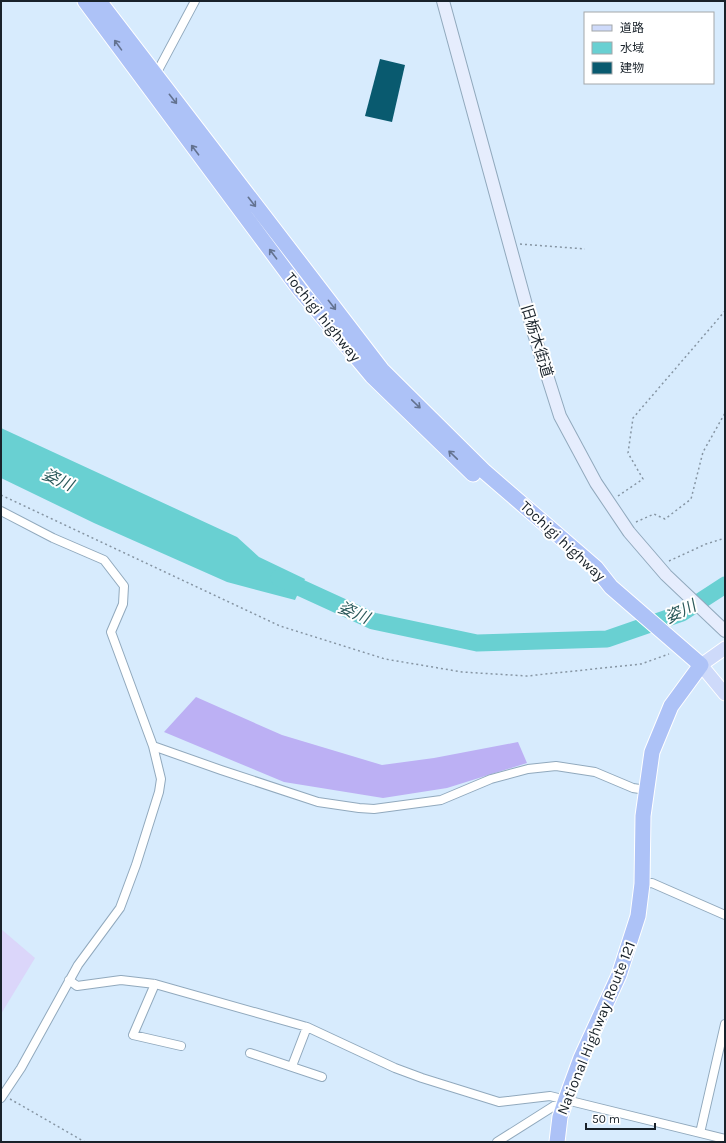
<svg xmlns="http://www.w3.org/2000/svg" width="726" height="1143" viewBox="0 0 726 1143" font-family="Karla,'Noto Sans JP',sans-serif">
<rect width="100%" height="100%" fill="#d7ebfd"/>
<!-- green -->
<path fill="#dbd6fa" d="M1 929 35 958 1 1014Z"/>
<!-- forest -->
<path fill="#bcb0f4" d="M196 697 282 735 382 765 434 758 518 742 527 763 447 788 383 798 284 782 164 732Z"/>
<!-- water -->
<path fill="#69d0d2" d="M1 428 237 537 259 557 305 579 295 600 227 582 94 523 1 478Z"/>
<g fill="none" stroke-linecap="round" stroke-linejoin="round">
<!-- river -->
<path stroke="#69d0d2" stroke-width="17" d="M279 578 373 621 477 643 607 639 682 613 725 585"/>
</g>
<!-- building -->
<path fill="#095a6f" d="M380 59 405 65 392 122 365 116Z"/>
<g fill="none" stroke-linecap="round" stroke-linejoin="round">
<!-- street casing -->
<g stroke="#91a9bd" stroke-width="10">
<path id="street" d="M155 76 195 1
M1 511 53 538 104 560 124 586 123 604 111 632 153 746 161 779 159 792 136 865 120 908 78 965 21 1068 1 1098
M153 746 221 770 318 802 359 808 374 809 441 800 491 779 528 769 556 766 595 772 633 788 646 790
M642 884 652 883 725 915
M69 980 77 986 121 980 155 984 307 1027 395 1068 422 1078 499 1102 550 1096 725 1139
M155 984 133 1035 181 1046
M250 1053 322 1077
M292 1066 307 1027
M700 1133 725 1024
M497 1142 565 1099"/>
</g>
<!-- secondary casing -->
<g stroke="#91a9bd" stroke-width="14">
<path id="secondary" d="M443 1 534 334 560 416 596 483 629 532 666 575 725 631"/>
</g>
<!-- primary casing -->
<g stroke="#fff" stroke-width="15">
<path id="primary" d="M701 665 725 694
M701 665 725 648"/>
</g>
<!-- highway casing -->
<g stroke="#fff" stroke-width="17">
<path id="highway" d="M85 1 300 290 372 376 473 474
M99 1 382 370 485 472 596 568 611 587 701 665 671 706 652 752 643 816 642 884 638 916 619 975 581 1058 566 1099 560 1117 557 1142"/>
</g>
<!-- path -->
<path stroke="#8695a3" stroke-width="1.5" stroke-dasharray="2 3" stroke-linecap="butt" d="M520 244 585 249
M1 495 280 626 385 659 462 672 527 676 641 664 669 654
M618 496 643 479 628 453 633 418 725 311
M636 522 654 514 665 519 691 499 703 452 725 413
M669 561 706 544 725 538
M10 1099 85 1142"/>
<!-- street -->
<use href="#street" stroke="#fff" stroke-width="8"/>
<!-- secondary -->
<use href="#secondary" stroke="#e6edfd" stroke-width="12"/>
<!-- primary -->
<use href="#primary" stroke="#cedafa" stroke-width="13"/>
<!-- highway -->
<use href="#highway" stroke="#adc2f7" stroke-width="15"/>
</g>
<!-- one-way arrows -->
<defs><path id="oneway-shaft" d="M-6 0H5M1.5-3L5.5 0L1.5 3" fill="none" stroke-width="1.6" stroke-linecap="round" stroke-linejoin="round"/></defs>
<g stroke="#637290">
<use href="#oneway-shaft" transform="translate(118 45) rotate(-126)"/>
<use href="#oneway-shaft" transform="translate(173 99) rotate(52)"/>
<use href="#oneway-shaft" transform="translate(195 150) rotate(-127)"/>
<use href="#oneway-shaft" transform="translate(252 202) rotate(52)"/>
<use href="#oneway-shaft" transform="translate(273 254) rotate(-127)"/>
<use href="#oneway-shaft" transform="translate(332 305) rotate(52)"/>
<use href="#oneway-shaft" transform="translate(416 404) rotate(44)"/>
<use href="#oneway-shaft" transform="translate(453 455) rotate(-136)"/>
</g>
<g text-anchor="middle" stroke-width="4" stroke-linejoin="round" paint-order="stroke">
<!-- street labels -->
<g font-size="15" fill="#19222a" stroke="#fff">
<text transform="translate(323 317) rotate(51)" y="5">Tochigi highway</text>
<text transform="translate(537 341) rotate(73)" y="5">旧栃木街道</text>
<text transform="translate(563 541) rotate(43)" y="5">Tochigi highway</text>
<text transform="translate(596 1028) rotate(-68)" y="5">National Highway Route 121</text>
</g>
<!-- water labels -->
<g font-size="16" font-style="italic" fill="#2c5a5b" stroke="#fff">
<text transform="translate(58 479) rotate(24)" y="6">姿川</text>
<text transform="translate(680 611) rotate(-26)" y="6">姿川</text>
<text transform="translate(354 612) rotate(23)" y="6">姿川</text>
</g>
</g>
<!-- border -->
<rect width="726" height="1143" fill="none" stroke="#19222a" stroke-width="4"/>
<!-- legend -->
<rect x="584" y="12" width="130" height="72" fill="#ffffff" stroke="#a3a7aa"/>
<rect x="592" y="25" width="20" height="6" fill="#cedafa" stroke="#a3a7aa"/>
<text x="620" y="32" font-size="12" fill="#19222a">道路</text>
<rect x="592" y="42" width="20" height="12" fill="#69d0d2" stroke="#a3a7aa"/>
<text x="620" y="52" font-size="12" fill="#19222a">水域</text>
<rect x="592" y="62" width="20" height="12" fill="#095a6f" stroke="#a3a7aa"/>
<text x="620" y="72" font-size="12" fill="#19222a">建物</text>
<!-- scale -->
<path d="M586 1123v6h69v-6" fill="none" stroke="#19222a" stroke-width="2"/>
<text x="592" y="1123" font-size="12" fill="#19222a" stroke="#ffffff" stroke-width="3" paint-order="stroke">50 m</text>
</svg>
